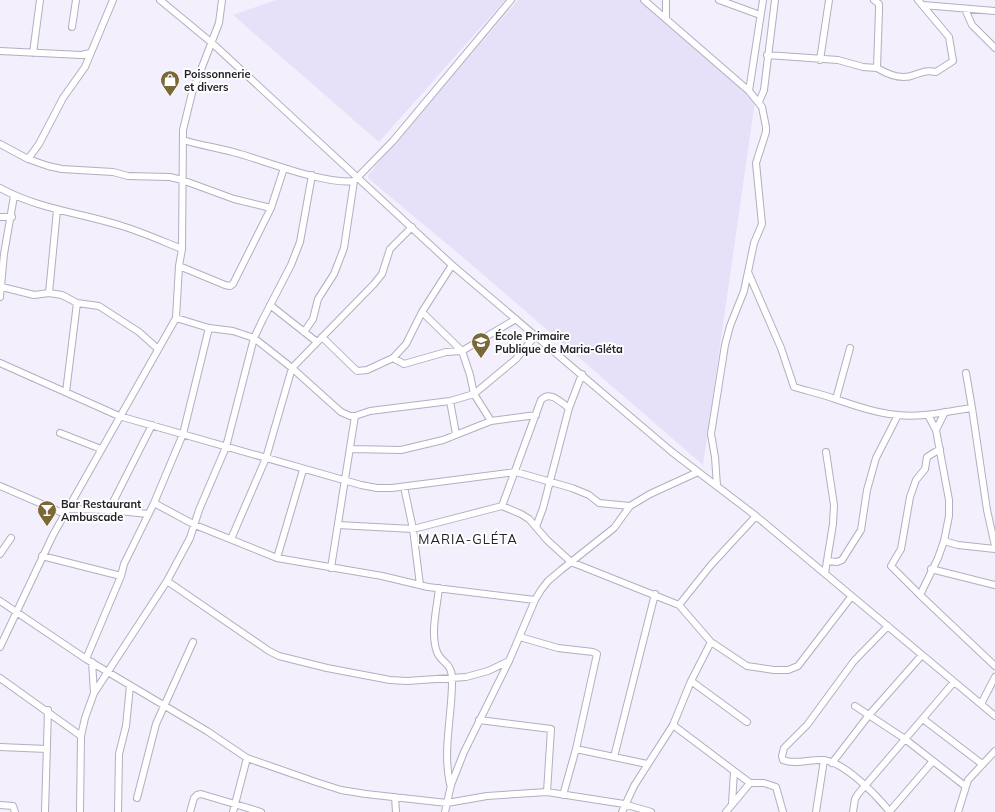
<svg xmlns="http://www.w3.org/2000/svg" width="995" height="812" viewBox="0 0 995 812" font-family="Mulish,sans-serif">
<rect width="100%" height="100%" fill="#f3effd"/>
<!-- built -->
<path fill="#e7e0f9" d="M276 0H505L379 142 233 15Z
M518 0H640L755 101 703 465 485 276 368 178V175Z"/>
<g fill="none" stroke-linecap="round" stroke-linejoin="round">
<!-- minor casing -->
<g stroke="#b3aec0" stroke-width="8">
<path id="minor" d="M160 0 212 43 452 265 672 452 756 516 995 716
M644 0 749 91 762 107 766 127V132L756 163 762 224 754 243 744 291 730 326 725 345 711 434 715 457 717 486
M666 0V19
M719 0 760 15
M923 5 995 11
M965 9 972 25 995 48
M72 27 76 0
M0 51 81 55 90 53
M33 53 40 0
M767 55 838 60 863 67 877 68 879 10V4L874 0
M820 60 829 0
M877 68C887 74 902 80 914 75 923 72 927 70 936 72L953 61 949 37 918 0
M749 91 763 0
M759 102 764 90 775 0
M183 140C202 146 221 148 240 154 268 162 327 185 354 181L393 141 511 0
M0 144 28 159 48 166 62 169 113 172 128 176 170 177 182 180 234 199 271 208
M28 159 39 144 63 98 85 67 113 0
M0 188C38 209 81 213 122 226 142 232 162 241 182 249
M0 217H12
M179 266 225 285 230 286 233 284 271 208 284 168
M748 272 781 348 794 387C807 391 822 394 835 399 856 406 876 413 898 415 922 418 948 411 972 408L987 510 995 546
M2 287 34 295 49 293 62 295 77 303 99 306 139 332 158 349
M49 293 57 210
M0 297 4 254 14 196
M270 305 317 342
M422 312 462 351 470 375 474 394 491 421
M176 318 209 328 233 331 254 338 292 368 341 412 350 416H355L370 411 450 401 474 394 516 359 536 335
M304 332 313 319 318 299 334 274 344 248 354 181
M322 337 357 371 367 370 393 358 404 364 446 352 462 351 516 319
M393 358 406 344 422 312 452 265
M0 363 119 416 361 485 377 488H392L516 472 572 488 589 495 599 503 630 506
M966 373 972 408
M66 392 77 303
M836 399 850 348
M450 401 456 434
M945 412 936 430 949 500V516L944 541 938 558 920 595 995 666
M928 415 936 430
M60 433 101 449
M351 449 401 450 443 440 491 421 536 415
M0 486 65 514
M404 487 413 529 420 585
M154 503 195 525 277 558 382 576 428 587 535 600
M502 506 541 400C550 390 560 402 569 408
M68 509 109 510 148 514
M109 510 152 425
M338 525 413 529 502 506 521 514 529 519 547 540 571 562 679 605 711 642 747 666 774 670H788L798 666 851 597
M536 527 543 508 569 408 582 374
M231 539 266 458 292 368 374 284 382 274 390 249 412 227
M944 541 958 545 995 549
M0 554 11 538
M42 556 121 576
M277 558 303 470
M827 561 837 562 842 560 861 530 867 490 876 458 898 415
M331 568 355 416
M931 569 995 585
M825 573 833 524 834 505 826 452
M167 581 269 651 279 656 327 668 390 680 407 681 466 677 488 671 509 661
M439 588C437 608 430 633 437 652 441 663 451 662 452 677 453 712 442 749 450 784
M920 595 891 566 901 549 910 497 916 480 925 469 927 457 940 449
M0 601 86 659 207 731 247 758 316 782 341 790 366 794 447 803 487 796 547 792 624 804 651 812
M679 605 711 565 756 516
M888 626 854 661 807 725 784 748 782 756 783 760C795 765 810 759 823 760 845 762 877 796 890 812
M520 637 558 648 593 652 597 654 576 749 563 795
M0 647 53 535 176 318 179 266 182 249 183 130 192 93 219 23 222 0
M86 659 121 576 124 564 154 503 183 434 209 328
M92 662 94 693
M0 678 81 736
M691 681 747 722
M981 704 995 677
M855 706 905 739 965 786
M923 719 982 764
M479 720 551 729 547 792
M673 725 750 783H764L776 787 783 812
M0 747 47 749
M576 749 647 764
M614 757 655 594
M832 763 869 715 922 655
M395 797 396 812
M137 798 156 724 193 642
M732 803 734 772
M0 805 13 806 15 812
M890 811 933 761
M45 812 48 710
M80 812 81 736 85 718 94 693 167 581 190 538 199 510 226 447 254 338 263 319 291 265 300 242 312 175
M118 812 119 754 126 726 130 686
M190 812 194 798 197 795 201 794 261 812
M233 812 247 758
M445 812 451 785 464 752 509 661 535 600 541 590 548 581 561 570 614 528 630 506 650 494 698 472
M622 812 634 786 673 725 691 681 711 642
M726 812 750 783
M816 812 824 760
M853 812 855 799 858 794 954 682
M958 812 968 780 995 751"/>
</g>
<!-- minor -->
<use href="#minor" stroke="#fff" stroke-width="6"/>
</g>
<!-- icons -->
<defs>
<g id="shop-pin" transform="scale(1)"><path d="M0 17L-7.5 6A9.5 9.5 0 1 1 7.5 6Z" fill="#7a6836" stroke="#fefefe"/><path d="M-5-2.5h2.3a2.7 3.5 0 0 1 5.4 0H5L5.5 6h-11ZM-1.5-2.5h3a1.5 2.3 0 0 0-3 0Z" fill="#fff"/></g>
<g id="school-pin" transform="scale(1)"><path d="M0 17L-7.5 6A9.5 9.5 0 1 1 7.5 6Z" fill="#7a6836" stroke="#fefefe"/><path d="M0-5L7-2L0 1L-7-2ZM-4 1L0 2.5L4 1V4Q0 6-4 4Z" fill="#fff"/></g>
<g id="bar-pin" transform="scale(1)"><path d="M0 17L-7.5 6A9.5 9.5 0 1 1 7.5 6Z" fill="#7a6836" stroke="#fefefe"/><path d="M-6-5H6L.8 .8V4.5H3.5V6h-7V4.5H-.8V.8Z" fill="#fff"/></g>
</defs>
<g fill-rule="evenodd">
<use href="#shop-pin" x="170" y="80"/>
<use href="#school-pin" x="481" y="342"/>
<use href="#bar-pin" x="47" y="510"/>
</g>
<g text-anchor="middle" stroke-width="4" stroke-linejoin="round" paint-order="stroke">
<!-- poi labels -->
<g font-size="11" font-weight="bold" fill="#242329" stroke="#fefefe" text-anchor="start">
<text x="184" y="78">Poissonnerie<tspan x="184" dy="13">et divers</tspan></text>
<text x="495" y="340">École Primaire<tspan x="495" dy="13">Publique de Maria-Gléta</tspan></text>
<text x="61" y="508">Bar Restaurant<tspan x="61" dy="13">Ambuscade</tspan></text>
</g>
<!-- quarter labels -->
<g font-size="13" letter-spacing="1" fill="#242329" stroke="#fefefe">
<text x="468" y="544">MARIA-GLÉTA</text>
</g>
</g>
</svg>
